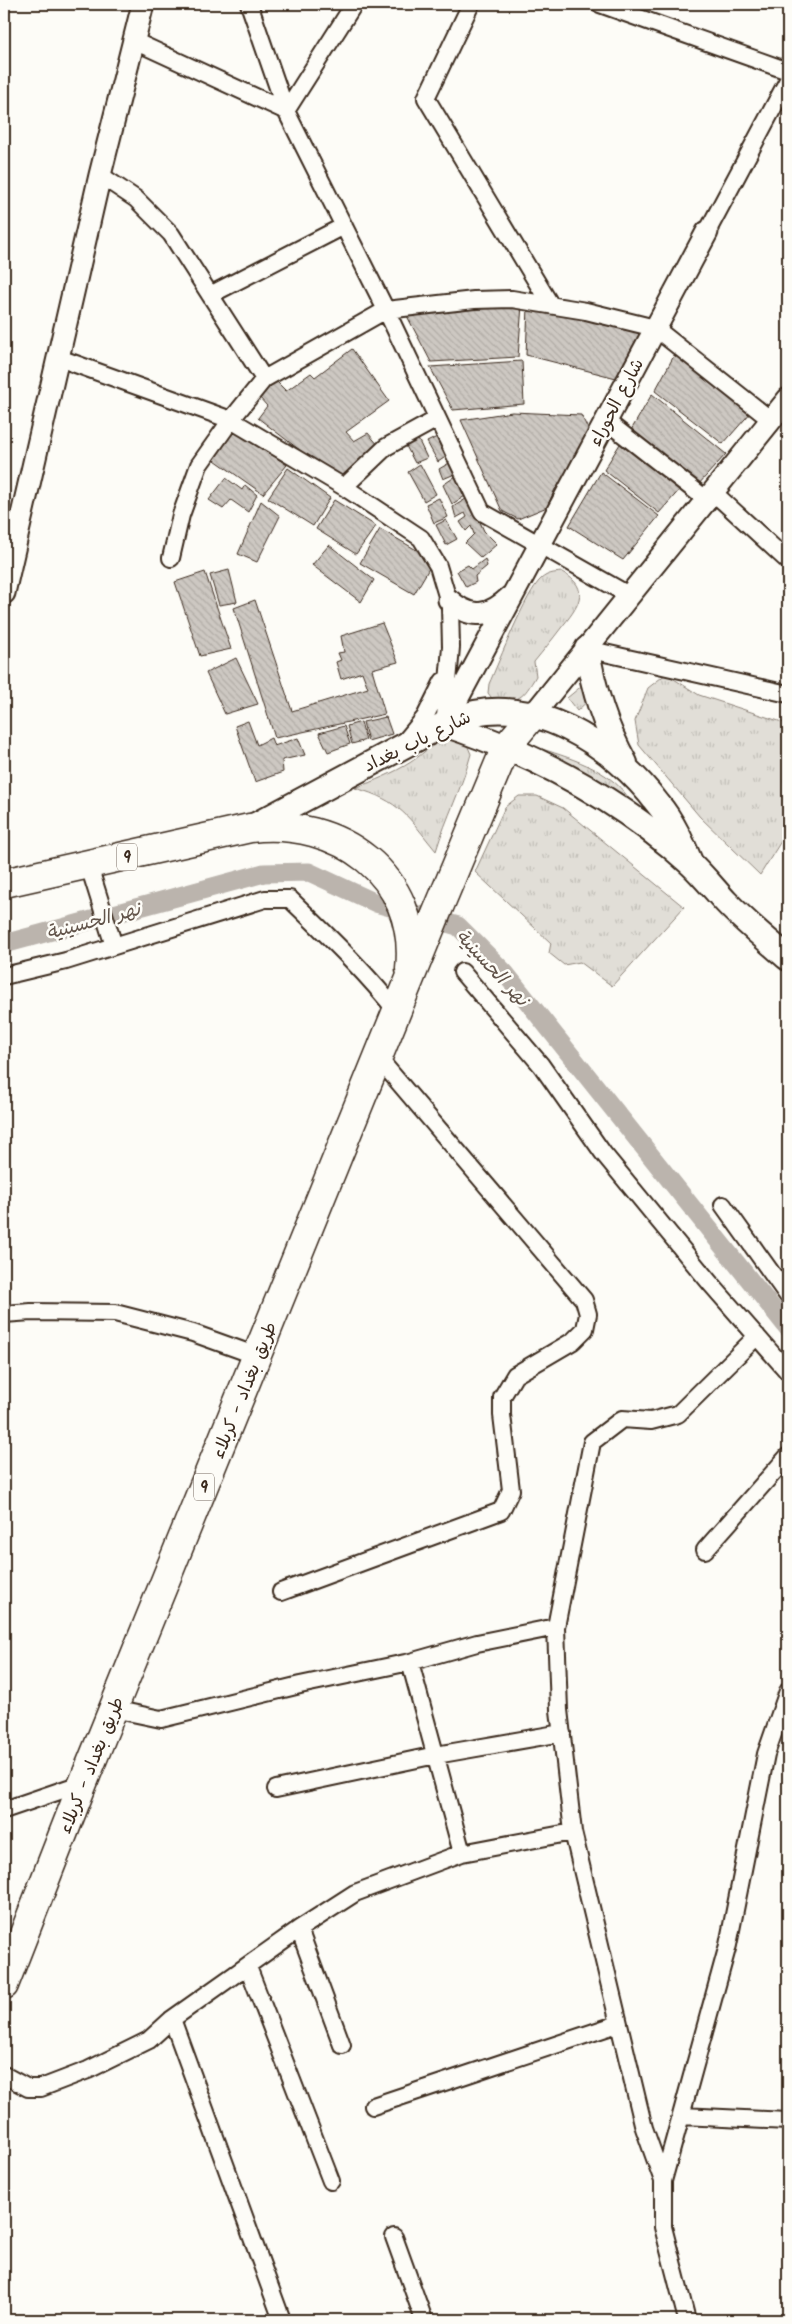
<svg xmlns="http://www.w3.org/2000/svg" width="792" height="2324" viewBox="0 0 792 2324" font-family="Kalam,'Playpen Sans Arabic',sans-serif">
<defs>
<pattern id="grass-tufts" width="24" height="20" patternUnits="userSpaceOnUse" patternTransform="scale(1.25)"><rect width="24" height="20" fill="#e1ded7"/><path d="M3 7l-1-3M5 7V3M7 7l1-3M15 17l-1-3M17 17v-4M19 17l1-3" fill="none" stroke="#c2bfb8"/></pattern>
<pattern id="building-back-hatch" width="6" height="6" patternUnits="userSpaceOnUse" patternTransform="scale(1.25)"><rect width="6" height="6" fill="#cdc8c2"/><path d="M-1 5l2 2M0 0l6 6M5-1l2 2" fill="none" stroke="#b1aca6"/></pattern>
</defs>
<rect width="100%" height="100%" fill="#fdfcf7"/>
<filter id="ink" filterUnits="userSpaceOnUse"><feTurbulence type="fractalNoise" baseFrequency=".02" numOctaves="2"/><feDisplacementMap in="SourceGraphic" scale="10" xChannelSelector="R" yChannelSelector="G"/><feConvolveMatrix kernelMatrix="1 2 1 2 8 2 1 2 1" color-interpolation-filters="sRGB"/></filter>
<g filter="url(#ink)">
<!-- grass -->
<path fill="url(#grass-tufts)" stroke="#8e847a" d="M562 572C593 589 577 608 561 628 552 640 543 651 534 662L536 676C523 698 520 702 494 701L488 693 489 684C499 662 526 592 541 579 548 573 553 573 562 572Z
M666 674 699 695 788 724V830L760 875 700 817 639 745 635 721 648 688Z
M584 684 594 695 577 711 567 698Z
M452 733 465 740 471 754C462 788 446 818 436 851 408 817 401 801 355 788 374 781 394 773 411 762 426 752 435 740 452 733Z
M542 749C574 759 616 772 632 804L538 751Z
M519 796H537L563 808 684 907 612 986 580 962 564 965 549 953 551 943 475 872 505 807Z"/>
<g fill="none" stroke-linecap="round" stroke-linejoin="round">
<!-- canal -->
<path stroke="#bbb4ad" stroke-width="19" d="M4 944 264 873 309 872 376 903 458 926 505 973 788 1328"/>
</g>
<!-- building -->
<path fill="url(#building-back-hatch)" stroke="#3b2a1e" d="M522 305 518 357 431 362 406 314 465 307Z
M528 307 647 330 620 379 526 355Z
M352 349 389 401 346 432 354 441 368 433 379 446 340 481 258 418 267 406 259 397 276 381 286 391 311 373 315 377Z
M677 350 752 411 723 444 655 391Z
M522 361 524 404 453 410 430 367Z
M652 394 726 454 697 486 630 432Z
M512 412 581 415 589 431 570 465 569 478 555 489 547 507 518 519 502 511 461 420Z
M235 429 287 465 263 494 212 458Z
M441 435 450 454 438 462 427 442Z
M418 439 427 458 415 463 406 446Z
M623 439 682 487 659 513 604 470Z
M451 462 457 473 443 479 439 469Z
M420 464 436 494 424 501 408 472Z
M288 468 330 498 313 526 268 498Z
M601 472 659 516 623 560 569 526Z
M456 476 467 495 452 504 443 485Z
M226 478 242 490 245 485 257 495 248 512 231 500 223 509 209 500Z
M469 497 484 531 497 544 481 558 465 543 474 534 471 526 466 531 460 522 467 517 465 513 456 518 453 507Z
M439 498 448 517 434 523 426 504Z
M334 500 376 526 356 554 316 529Z
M261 501 280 516 257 562 238 554Z
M446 520 457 539 446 545 436 525Z
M380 529 434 560 414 594 360 563Z
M329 545 374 580 361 602 312 565Z
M485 559 487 566 475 576 476 582 466 587 457 571 468 565 472 569Z
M229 570 237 602 219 605 210 575Z
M205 572 231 649 200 656 175 582Z
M255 600 292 711 368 688 362 672 341 679 336 662 341 660 338 653 344 652 341 636 382 623 398 662 372 669 385 714 275 738 234 608Z
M236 658 258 704 225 714 206 673Z
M386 717 392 734 368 741 363 722Z
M248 721 257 745 271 738 274 746 298 738 305 755 282 760 283 772 255 782 235 726Z
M361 722 366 740 352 744 347 726Z
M344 726 350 744 328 752 319 733Z"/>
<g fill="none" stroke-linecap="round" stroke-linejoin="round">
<!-- minor casing -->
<g stroke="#3b2a1e" stroke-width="20">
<path id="minor" d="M249 4 286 111 386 310 482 512 630 596
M471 4 426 98 550 304
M600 4 788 71
M134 41 286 111 354 4
M100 175 136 199 171 234 264 379
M707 232 788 80
M210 295 344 226
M59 358 231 420 344 487 421 538 438 566 450 606 451 647 445 717
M606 421 707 500
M344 487 386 447 437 419
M713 492 788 561
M171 558 181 515 199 465 231 420 264 379 386 310 474 300 512 299 586 311 655 328 771 420
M587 649 788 694
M406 740 425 717 443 681
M89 866 114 946
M462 972 541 1065 603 1153 710 1283 788 1372
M4 976 66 961 265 899H290C328 936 365 971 398 1013
M723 1205 788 1296
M4 1314 31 1312 115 1313 193 1333 257 1356
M705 1550 788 1456
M281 1592 501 1511 511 1490 502 1415V1397L515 1375 573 1341 585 1329 588 1314 584 1300 379 1059
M410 1662 462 1853
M113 1709 161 1719 300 1685 410 1662 477 1643 556 1627
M276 1789 436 1755 562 1733
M4 1810 83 1783
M299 1929 342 2045
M248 1967 331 2181
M172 2019 282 2320
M4 2075 28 2088H41L88 2070 149 2040 172 2019 299 1929 355 1893 462 1853 573 1832
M373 2106 618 2024
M682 2116 788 2121
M663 2181 644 2128 573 1832 559 1710 556 1627 592 1442 622 1419 651 1421 678 1414 757 1336
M394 2237 424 2320
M687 2320 663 2227V2181L728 1945 766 1754 788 1691"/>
</g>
<!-- tertiary casing -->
<g stroke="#3b2a1e" stroke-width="25">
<path id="tertiary" d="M4 593 100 175 143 4
M449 600C471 620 489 617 510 597
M533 715 788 399
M444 724 707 232"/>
</g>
<!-- secondary casing -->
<g stroke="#3b2a1e" stroke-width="28">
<path id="secondary" d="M587 649C593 689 605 727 625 763
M444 724C535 754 619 799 690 863 703 875 714 889 726 902 745 922 767 940 788 958
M250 828 454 719C530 689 614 745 658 804 673 822 682 843 691 864"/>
</g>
<!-- trunk casing -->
<g stroke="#3b2a1e" stroke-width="31">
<path id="trunk" d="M4 883 250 828C338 817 420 875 410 969
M4 1985 83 1783 437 912 506 747 533 715"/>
</g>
<!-- minor -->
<use href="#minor" stroke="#fdfcf7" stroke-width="16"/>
<!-- tertiary -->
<use href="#tertiary" stroke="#fdfcf7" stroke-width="21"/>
<!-- secondary -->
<use href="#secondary" stroke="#fdfcf7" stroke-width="24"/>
<!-- trunk -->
<use href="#trunk" stroke="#fdfcf7" stroke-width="28"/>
</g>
</g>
<g text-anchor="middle" stroke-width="5" stroke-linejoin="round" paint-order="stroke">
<!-- shield labels -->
<g fill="#fdfcf7" stroke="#75695f" stroke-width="1">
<rect x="117" y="843.5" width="20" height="27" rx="4"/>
<rect x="194" y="1473.5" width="20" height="27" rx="4"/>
</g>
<g font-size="16" font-weight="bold" fill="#3b2a1e">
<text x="127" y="863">9</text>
<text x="204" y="1493">9</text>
</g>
<!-- street labels -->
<g font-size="18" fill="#3b2a1e" stroke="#fdfcf7">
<text transform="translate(616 402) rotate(-62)" y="6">شارع الحوراء</text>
<text transform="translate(417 741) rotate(-26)" y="6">شارع باب بغداد</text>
<text transform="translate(244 1390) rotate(-68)" y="6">طريق بغداد - كربلاء</text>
<text transform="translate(91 1765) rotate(-68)" y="6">طريق بغداد - كربلاء</text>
</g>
<!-- water labels -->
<g font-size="19" font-style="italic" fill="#615349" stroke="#fdfcf7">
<text transform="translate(93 920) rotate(-15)" y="7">نهر الحسينية</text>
<text transform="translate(493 967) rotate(47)" y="7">نهر الحسينية</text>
</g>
</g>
<!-- margin -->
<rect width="792" height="2324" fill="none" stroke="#fdfcf7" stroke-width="20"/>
<rect x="10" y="10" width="772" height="2304" fill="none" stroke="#3b2a1e" stroke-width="2" filter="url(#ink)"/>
</svg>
